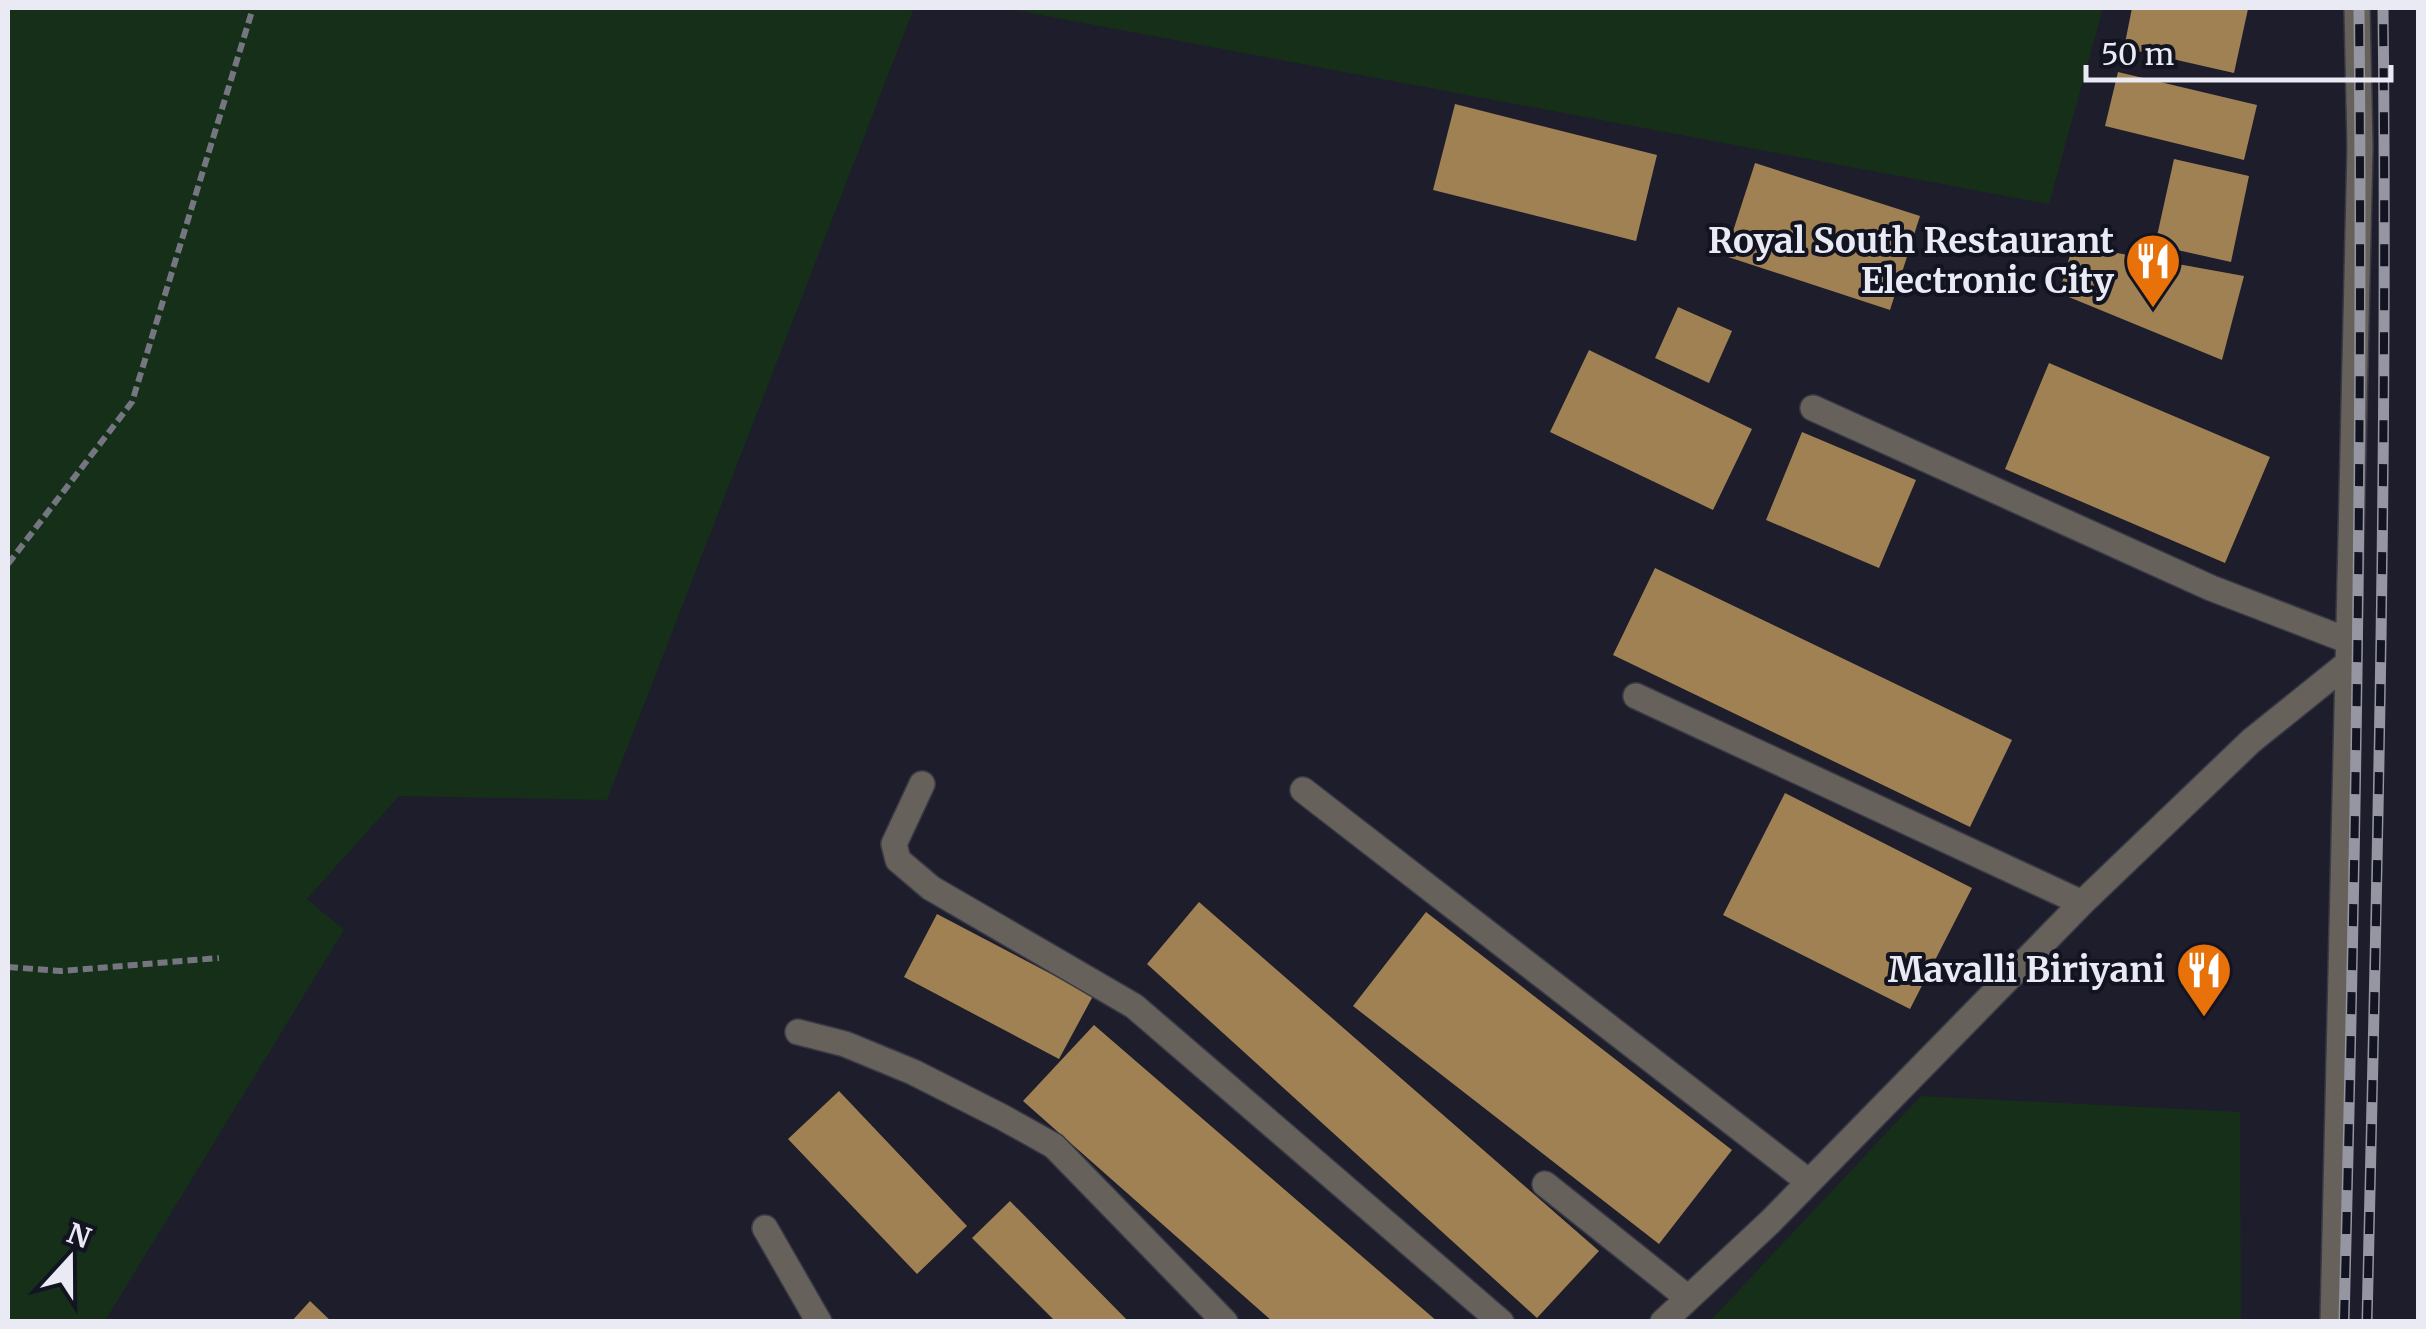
<svg xmlns="http://www.w3.org/2000/svg" width="2426" height="1329" viewBox="0 0 2426 1329" font-family="Merriweather,serif">
<rect width="100%" height="100%" fill="#1d1d2b"/>
<!-- green -->
<path fill="#162f19" d="M8 8H914L607 800 399 796 307 899 344 930 105 1321H8Z
M1004 8H2103L2049 204Z
M1921 1096 2240 1112 2241 1321H1710Z"/>
<!-- building -->
<path fill="#a08153" d="M2132 8 2248 9 2234 73 2124 48Z
M2118 72 2257 105 2244 160 2105 126Z
M1455 104 1657 155 1636 241 1433 190Z
M2174 159 2249 176 2231 262 2155 245Z
M1755 163 1920 216 1890 310 1725 256Z
M2073 245 2244 276 2222 360 2059 293Z
M1678 307 1732 331 1709 383 1655 358Z
M1589 350 1752 429 1713 510 1550 432Z
M2049 363 2270 457 2225 563 2005 469Z
M1802 432 1916 480 1879 568 1766 520Z
M1655 568 2012 740 1970 827 1613 655Z
M1785 793 1972 888 1910 1009 1723 915Z
M1199 902 1599 1251 1537 1318 1147 964Z
M1426 912 1732 1150 1659 1244 1353 1006Z
M937 914 1093 996 1059 1059 904 977Z
M1094 1025 1438 1322H1273L1023 1101Z
M839 1091 967 1226 917 1274 788 1139Z
M1010 1201 1129 1322H1056L972 1238Z
M310 1301 332 1322H291Z"/>
<g fill="none" stroke-linecap="round" stroke-linejoin="round">
<!-- minor casing -->
<g stroke="#3a3a47" stroke-width="28">
<path id="minor" d="M1813 408 2211 588 2349 641
M1636 696 2082 903
M922 784 894 844 898 860 931 888 1134 1006 1501 1322
M1303 790 1809 1182
M798 1032 845 1044 913 1072 1002 1117 1054 1146 1225 1322
M1545 1184 1688 1298
M765 1228 819 1322
M1663 1322 1770 1222 2082 903 2251 741 2348 663
M2333 1322 2360 147 2357 8"/>
</g>
<!-- path -->
<path stroke="#767682" stroke-width="6" stroke-dasharray="10 5" stroke-linecap="butt" d="M8 564 132 402 253 8
M8 967 61 971 219 958"/>
<!-- minor -->
<use href="#minor" stroke="#66615b" stroke-width="25"/>
<!-- rail casing -->
<g stroke="#9596a1" stroke-width="11">
<path id="rail" d="M2344 1322C2355 884 2363 446 2359 8
M2367 1322C2377 884 2388 446 2383 8"/>
</g>
<!-- rail -->
<use href="#rail" stroke="#131421" stroke-width="8" stroke-dasharray="22" stroke-linecap="butt"/>
</g>
<!-- icons -->
<defs>
<g id="restaurant-pin" transform="scale(2.875)"><path d="M0 17L-7.5 6A9.5 9.5 0 1 1 7.5 6Z" fill="#e8710a" stroke="#131421"/><path d="M-5-6h1v4h1v-4h1v4h1v-4h1v5L-1.5 .5V6h-2V.5L-5-1ZM5-6V6H3V1.5H1.5Q1.5-4 5-6Z" fill="#fff"/></g>
</defs>
<g fill-rule="evenodd">
<use href="#restaurant-pin" x="2153" y="261"/>
<use href="#restaurant-pin" x="2204" y="970"/>
</g>
<g text-anchor="middle" stroke-width="8" stroke-linejoin="round" paint-order="stroke">
<!-- poi labels -->
<g font-size="35" font-weight="bold" fill="#e9eaf3" stroke="#131421" text-anchor="end">
<text x="2114" y="253">Royal South Restaurant<tspan x="2114" dy="40">Electronic City</tspan></text>
<text x="2165" y="982">Mavalli Biriyani</text>
</g>
</g>
<!-- border -->
<rect width="2426" height="1329" fill="none" stroke="#e9eaf3" stroke-width="20"/>
<!-- north arrow -->
<g transform="translate(70 1259) rotate(21)" stroke="#131421" stroke-width="8" paint-order="stroke">
<path d="M0-8L18 38L0 25L-18 38Z" fill="#e9eaf3"/>
<text y="-15" font-size="28" font-weight="bold" text-anchor="middle" fill="#e9eaf3">N</text>
</g>
<!-- scale -->
<path d="M2086 65v15h305v-15" fill="none" stroke="#e9eaf3" stroke-width="5"/>
<text x="2101" y="65" font-size="30" fill="#e9eaf3" stroke="#131421" stroke-width="8" paint-order="stroke">50 m</text>
</svg>
